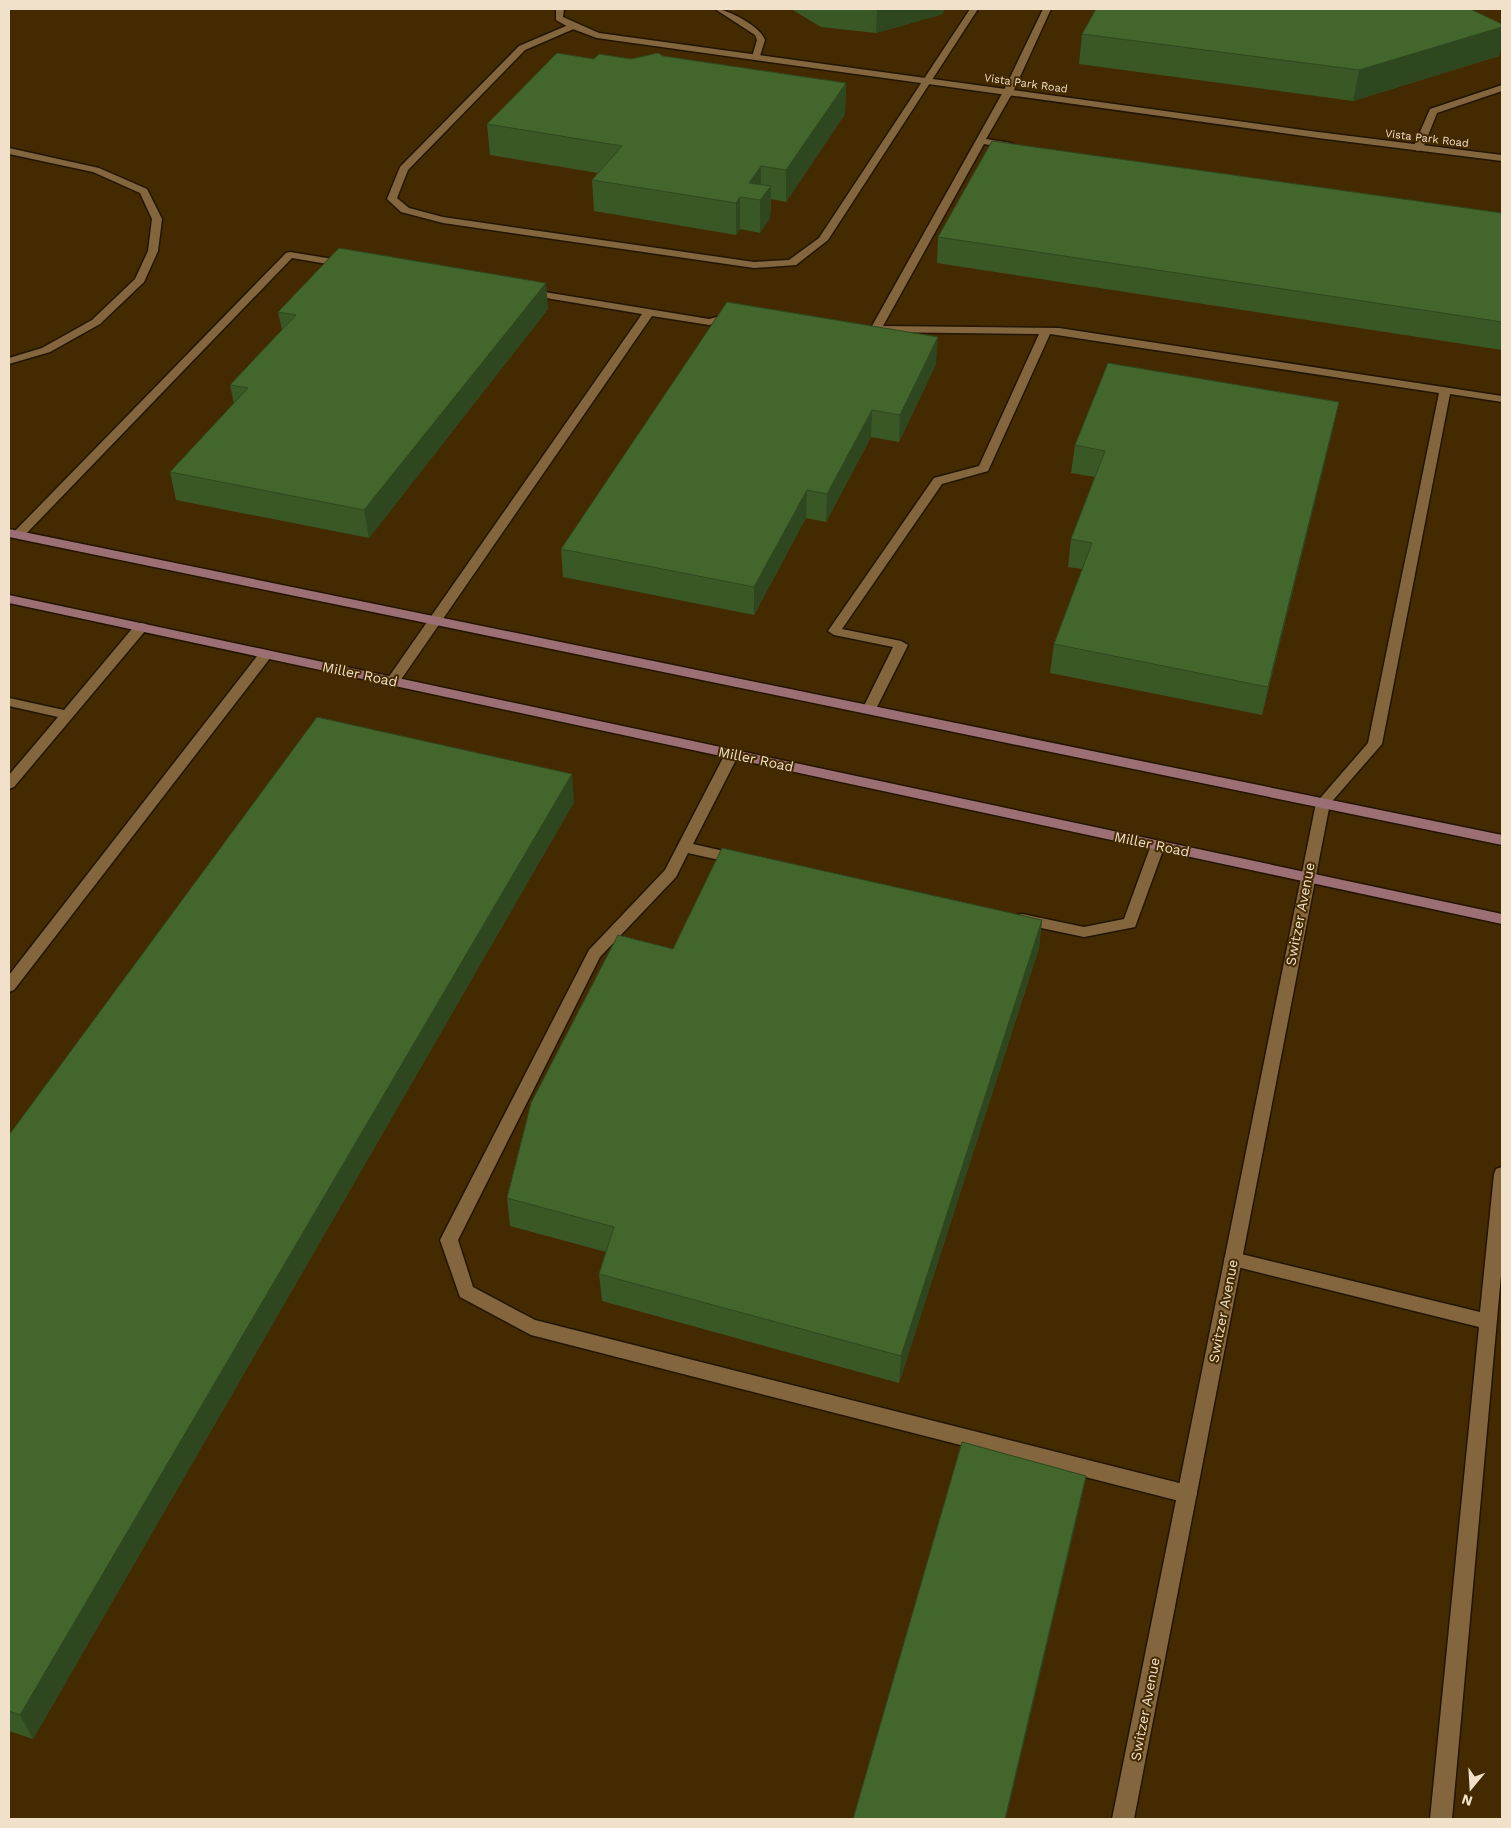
<svg xmlns="http://www.w3.org/2000/svg" width="1511" height="1828" viewBox="0 0 1511 1828" font-family="'Work Sans',sans-serif">
<rect width="100%" height="100%" fill="#442a00"/>
<g fill="none" stroke-linecap="round" stroke-linejoin="round">
<!-- lane casing -->
<g stroke="#231502" stroke-width="3">
<path id="lane" d="M715 9C728 9 761 27 765 40L759 59 756 60 752 57 757 40 755 35Z
M970 9H978L828 240 796 265 754 268 443 223 401 212 387 199 400 167 519 46 573 23 577 26 576 28 525 50 408 170 397 198 409 208 443 217 754 262 789 260 819 238Z
M1043 9H1051L1013 92 986 139 1011 143 1016 146 1011 149 984 144 883 326 1059 328 1502 396V402L1450 394 1382 744 1328 806H1318L1316 803 1368 743 1439 393 1050 334 988 471 942 484 842 629 901 641 908 645 874 713H864L862 710 893 647 834 635 828 631 934 478 979 466 1039 334 871 332 866 329 872 326 1003 92Z
M1502 85V91L1437 113 1423 148 1418 151 1415 150 1413 148 1430 109Z
M9 148 99 168 147 189 162 219 158 251 144 282 100 324 50 352 9 364V358L42 348 92 320 135 279 148 251 152 219 140 193 93 172 9 154Z
M290 252 345 261 350 264 345 267 292 258 22 538H14L12 535 14 532 286 253Z
M526 289 709 319 732 313 737 316 736 318 709 325 652 316 398 684H388L386 681 388 678 642 314 522 294 521 292 522 290Z
M141 623 146 624 147 627 146 630 14 787 9 789V775L58 717 9 706V698L64 710 136 624Z
M266 650 273 654 271 657 14 990 9 992V975L261 651Z
M732 749 737 751 739 754 693 844 737 854 742 855 744 859 742 863 737 864 688 853 676 877 600 957 458 1240 473 1287 535 1320 1187 1485 1194 1488 1197 1494 1194 1500 1187 1503 531 1335 460 1297 440 1240 589 950 665 870 725 754 727 751Z
M1158 840 1163 841 1165 845 1135 927 1084 937 1022 924 1017 923 1014 919 1017 915 1022 914 1084 927 1124 919 1151 845 1153 841Z
M1502 1167V1264L1452 1819H1430L1479 1327 1233 1266 1227 1264 1224 1259 1227 1254 1233 1252 1480 1312 1494 1174 1496 1169Z"/>
</g>
<!-- street casing -->
<g stroke="#231502" stroke-width="3">
<path id="street" d="M556 9H564L563 17 599 33 1318 132 1502 155V161L1318 138 597 38 570 28 556 20Z
M1323 798 1328 800 1330 803 1134 1819H1112L1316 803 1318 800Z"/>
</g>
<!-- secondary casing -->
<g stroke="#231502" stroke-width="3">
<path id="secondary" d="M9 529 1502 835V845L9 537Z
M9 595 1502 914V924L9 603Z"/>
</g>
<!-- lane -->
<use href="#lane" fill="#83663d" fill-rule="evenodd"/>
<!-- street -->
<use href="#street" fill="#83663d" fill-rule="evenodd"/>
<!-- secondary -->
<use href="#secondary" fill="#9c6f75" fill-rule="evenodd"/>
</g>
<!-- wall -->
<path fill="#3a5826" d="M791 9H944L943 14 876 33 821 27Z
M1502 24V44L1499 56 1353 101 1079 64 1082 34Z
M663 56 846 83 845 114 786 202 771 199 770 218 760 233 740 229 736 235 594 211 592 180 598 173 490 155 487 124 594 59H631Z
M1502 213V350L937 263 938 237Z
M548 309 369 538 176 500 170 472 234 404 230 385 282 330 278 312Z
M936 364 899 442 871 437 826 522 806 518 754 615 563 577 561 549Z
M1333 429 1262 715 1050 673 1054 644 1082 569 1068 567 1071 539 1095 477 1071 473 1075 445Z
M574 802 33 1739 9 1731V1135Z
M1042 920 1039 948 899 1383 602 1301 599 1274 606 1252 510 1226 507 1198 673 949Z"/>
<!-- shaded-wall -->
<path fill="#2f471f" d="M877 9H944L943 14 876 33Z
M1502 27V44L1499 56 1353 101 1359 70Z
M846 83 845 114 786 202V170Z
M761 166V198L749 183Z
M771 186 770 218 760 233V200Z
M740 197V229L736 235V203Z
M546 283 548 309 369 538 364 510Z
M938 337 936 364 899 442 900 415Z
M1339 402 1333 429 1262 715 1268 687Z
M872 410 871 437 826 522 827 494Z
M807 490 806 518 754 615V587Z
M572 774 574 802 33 1739 20 1715Z
M1042 920 1039 948 899 1383 901 1356Z
M1086 1476 1079 1510 1006 1819H1005Z"/>
<!-- building -->
<path fill="#43662c" stroke="#2f471f" d="M1096 9H1470L1502 24V27L1359 70 1082 34Z
M557 53 594 59 599 54 631 59 658 53 663 56 846 83 786 170 761 166 749 183 771 186 760 200 740 197 736 203 592 180 622 146 487 124Z
M992 141 1502 213V322L938 237Z
M339 248 546 283 364 510 170 472 248 388 230 385 296 315 278 312Z
M727 302 938 337 900 415 872 410 827 494 807 490 754 587 561 549Z
M1108 363 1339 402 1268 687 1054 644 1092 543 1071 539 1105 451 1075 445Z
M317 717 572 774 20 1715 9 1711V1135Z
M722 848 1042 920 901 1356 599 1274 614 1227 507 1198 531 1103 618 935 673 949Z
M962 1442 1086 1476 1005 1819H853Z"/>
<g text-anchor="middle" stroke-width="4" stroke-linejoin="round" paint-order="stroke">
<!-- far-street labels -->
<g font-size="11" fill="#f1e1cb" stroke="#442a00">
<text transform="translate(1026 83) rotate(8)" y="4">Vista Park Road</text>
<text transform="translate(1427 138) rotate(7)" y="4">Vista Park Road</text>
</g>
<!-- street labels -->
<g font-size="14" fill="#f1e1cb" stroke="#442a00">
<text transform="translate(360 674) rotate(12)" y="5">Miller Road</text>
<text transform="translate(756 759) rotate(12)" y="5">Miller Road</text>
<text transform="translate(1152 844) rotate(12)" y="5">Miller Road</text>
<text transform="translate(1300 914) rotate(-79)" y="5">Switzer Avenue</text>
<text transform="translate(1223 1311) rotate(-79)" y="5">Switzer Avenue</text>
<text transform="translate(1145 1709) rotate(-79)" y="5">Switzer Avenue</text>
</g>
</g>
<!-- border -->
<rect width="1511" height="1828" fill="none" stroke="#f1e1cb" stroke-width="20"/>
<!-- north arrow -->
<g transform="translate(1471 1788) rotate(198)" stroke="#442a00" stroke-width="4" paint-order="stroke">
<path d="M0-4L9 19L0 12L-9 19Z" fill="#f1e1cb"/>
<text y="-8" font-size="14" font-weight="bold" text-anchor="middle" fill="#f1e1cb">N</text>
</g>
</svg>
